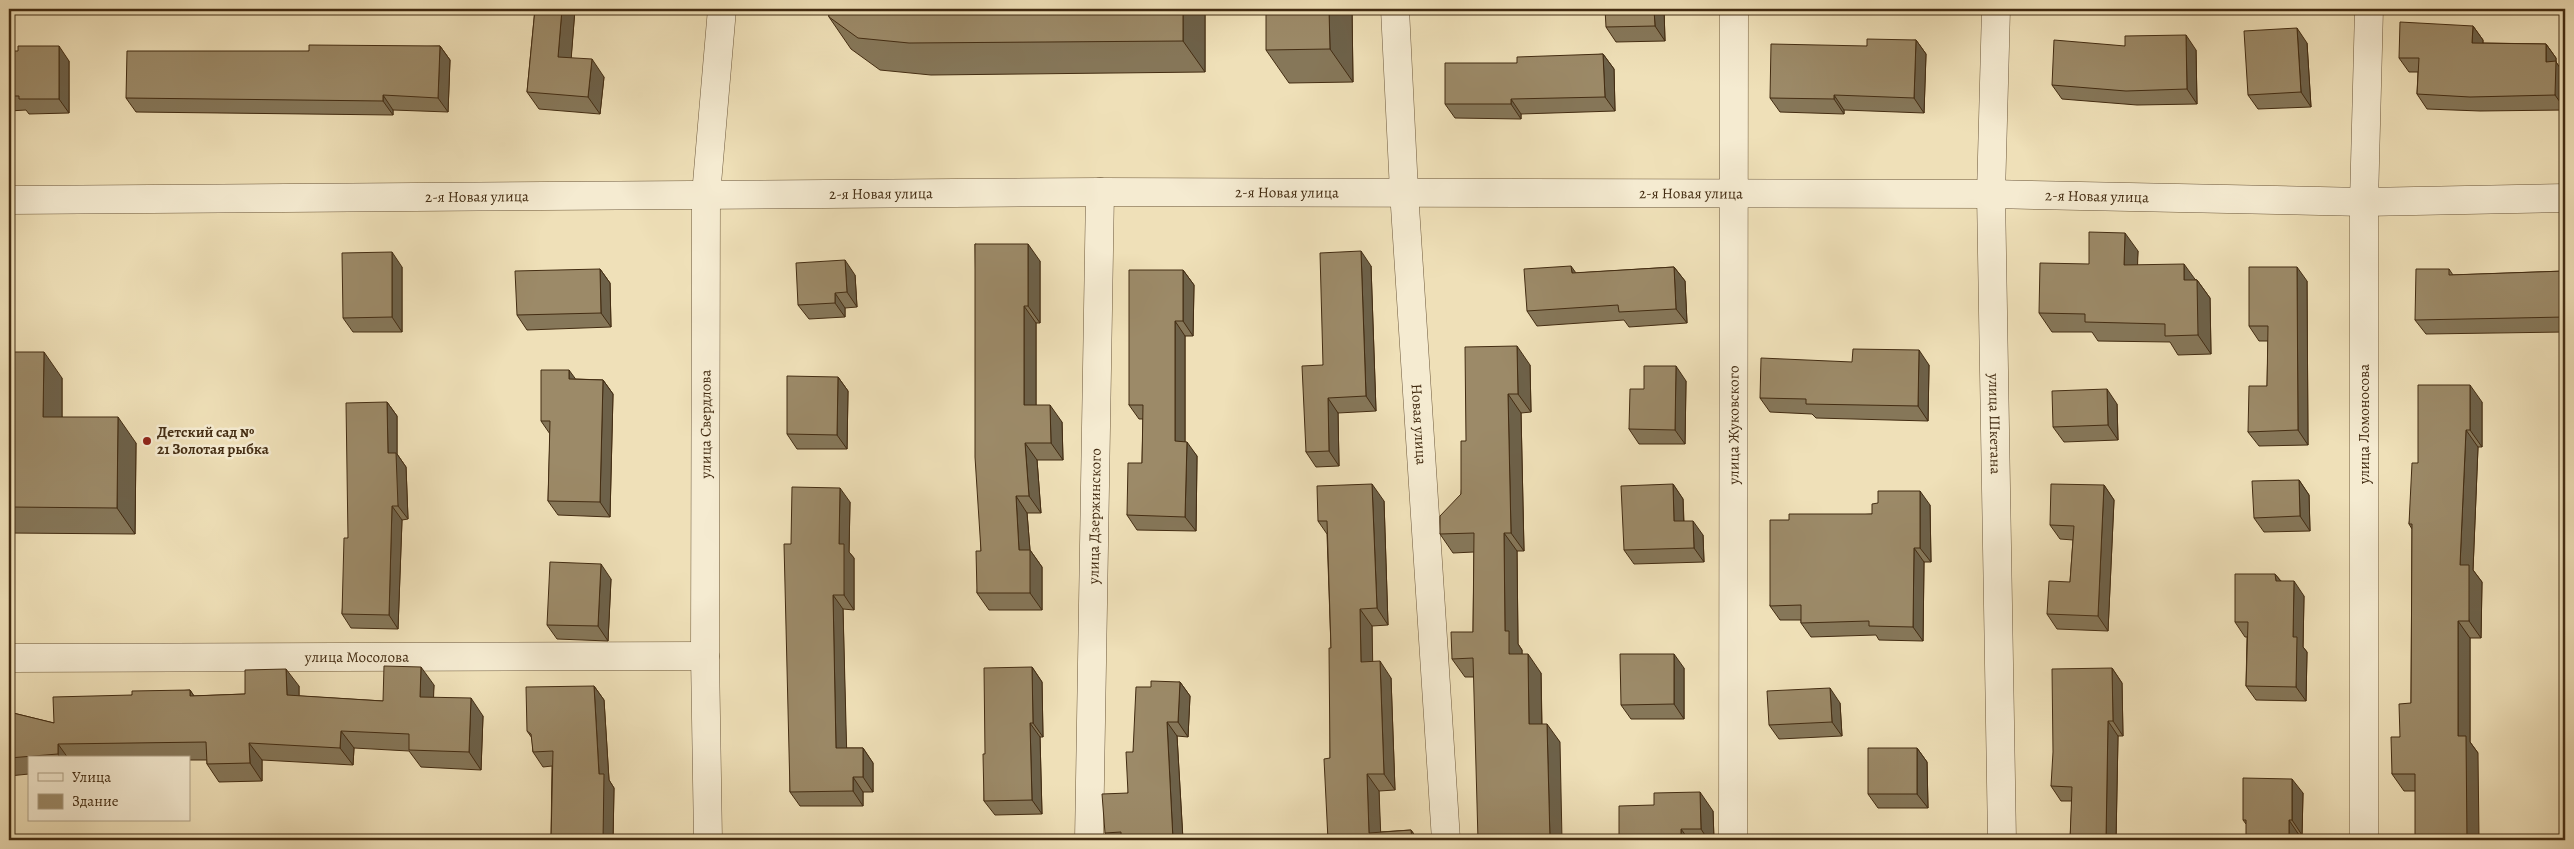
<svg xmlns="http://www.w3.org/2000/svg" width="2574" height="849" viewBox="0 0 2574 849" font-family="Alegreya,serif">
<rect width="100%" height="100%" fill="#efe0b8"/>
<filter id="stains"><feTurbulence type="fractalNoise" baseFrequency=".004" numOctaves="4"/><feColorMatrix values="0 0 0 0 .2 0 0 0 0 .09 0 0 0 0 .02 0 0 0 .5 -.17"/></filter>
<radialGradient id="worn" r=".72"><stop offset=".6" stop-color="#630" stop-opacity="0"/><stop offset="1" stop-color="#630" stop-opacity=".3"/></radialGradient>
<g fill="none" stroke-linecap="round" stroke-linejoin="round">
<!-- street casing -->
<g stroke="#6e593c" stroke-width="29">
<g id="street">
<path id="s1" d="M1395 9 1404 191 1446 840"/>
<path id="s2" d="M1996 9 1991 194 2002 840"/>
<path id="s3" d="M9 200 1100 192 1991 194 2364 202 2565 198"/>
<path id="s4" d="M9 658 705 656"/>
<path id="s5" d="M708 840 705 656 706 195 722 9"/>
<path id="s6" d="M1089 840 1100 192"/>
<path id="s7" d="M1733 840 1734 9"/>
<path d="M2364 840V202L2369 9"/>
</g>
</g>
<!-- street -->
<use href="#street" stroke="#f5ebd1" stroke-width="28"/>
</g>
<!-- wall -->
<path fill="#867759" stroke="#432c12" d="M535 9H575L571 58 604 77 600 114 539 109 527 92Z
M575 9H604V10Z
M828 9H1205V72L931 75 880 70 851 49 829 17Z
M1352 9 1353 82 1289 83 1266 50Z
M1664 9 1665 41 1616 42 1606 27Z
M2473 26 2483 40V43L2546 44 2556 58V62L2565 75V110L2480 111 2427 109 2417 94 2418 72H2409L2399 58Z
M1916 40 1926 54 1924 113 1844 110V114L1780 112 1770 98 1867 46Z
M2307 43 2311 107 2258 109 2248 95Z
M440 46 450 60 448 112 393 110V115L136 112 126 98 309 51Z
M2125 46 2196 50 2197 104 2137 105 2062 99 2052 85Z
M9 51 69 61V113L29 114 26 110 9 111Z
M1603 54 1614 69 1615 111 1521 114V119L1455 118 1445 104 1517 63Z
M975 244 1040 261V323H1036V405L1062 422 1063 460H1037L1041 513H1027L1030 550 1042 567V610H989L977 593 981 551Z
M2138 251 2137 265 2197 280 2210 298 2211 354 2178 355 2170 342 2098 341 2092 332H2052L2039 313 2089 264Z
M1371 266 1376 411 1338 413 1339 466 1316 467 1306 452 1323 365Z
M402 267V332H353L343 318Z
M1674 267 1685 281 1687 323 1629 327 1624 320 1537 326 1527 311 1576 273Z
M600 269 610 283 611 327 527 330 517 315Z
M2449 269 2453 275 2565 271V332L2426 334 2415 320Z
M1183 270 1194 285 1193 336H1185V442L1197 456 1196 531 1137 530 1127 515 1142 463 1143 419H1139L1129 405Z
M855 275 857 307 845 308V317L809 319 798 305Z
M2307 281 2308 445 2259 446 2248 432 2267 386 2268 341H2259L2249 326Z
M9 352 62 378V417L136 443 135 534 9 533Z
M1530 365 1531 412 1521 413 1524 551H1517L1518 644 1522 650V654L1541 673 1542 724 1560 742 1474 677H1465L1452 659 1473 632 1474 552 1453 553 1440 534 1461 494 1466 441Z
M1929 365 1928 421 1816 418 1812 414 1770 412 1760 398Z
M838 377 848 391 847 449H797L787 434Z
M576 379 603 380 613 394 610 517 558 515 548 501 550 434 541 421Z
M1686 381 1685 444H1639L1629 429 1644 389Z
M387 402 397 416V454L406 467 408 519 402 520 398 629 351 628 342 614 348 538Z
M2482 402V447H2478L2473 570 2482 582 2481 638H2470V742L2478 753 2415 791H2404L2392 774 2400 737 2411 703 2412 529 2409 524 2418 463Z
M2117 404 2118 440 2064 442 2053 427Z
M2299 480 2309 495 2310 531 2264 532 2254 518Z
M1673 484 1683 499 1684 521 1703 535 1704 562 1634 564 1624 550Z
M2104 485 2114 500 2108 631 2057 629 2047 614 2070 582 2073 540 2060 539 2050 525Z
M1384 501 1388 625 1372 626V662L1391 678 1395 790 1379 791 1380 832 1411 830 1418 840H1328L1330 758 1331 648 1327 534 1318 521Z
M850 502 849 552 854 558V610L843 609 846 748H863L873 763V792H863V806H800L790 792 791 544Z
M1930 505 1931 562H1924L1923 641 1879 640 1876 635 1811 637 1801 623V620H1780L1770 606 1789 520 1872 514Z
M2275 574 2281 581 2304 596 2303 647 2307 652 2306 701 2256 700 2246 686 2247 637H2245L2235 622Z
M611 579 608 641 557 639 547 625Z
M1032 667 1042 682 1043 737H1040L1042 814 995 815 984 801 985 754Z
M1684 668V719H1631L1621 705Z
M2112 668 2122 683 2123 736H2118L2116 840H2070L2072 801H2061L2051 786Z
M1180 682 1190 696 1188 737 1177 736 1183 840H1110L1105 833 1128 793 1133 752 1151 687Z
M434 685 433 697 483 716 481 770 421 767 409 751 354 748 353 765 262 760V781L219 782 207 764V760H189V758H29V774L9 776V712L54 723 132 695 190 690 194 696 245 694 299 686V696L383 701Z
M594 686 604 700 609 780 614 788 613 840H551L552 766 543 767 533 752 532 738 527 731Z
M1840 703 1842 736 1779 739 1769 725Z
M1917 748 1927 762 1928 808H1878L1868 794Z
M2303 793 2302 835 2246 824 2243 820Z
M1713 811 1714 840H1619Z"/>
<!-- shaded-wall -->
<path fill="#6d6149" stroke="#432c12" d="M562 9H575L570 74 558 57Z
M1183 9H1205V72L1183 41Z
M1329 9H1352L1353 82 1330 49Z
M1654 9H1664L1665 41 1655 26Z
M2473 26 2483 40 2482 58 2472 43Z
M2297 28 2307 43 2311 107 2301 92Z
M2186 35 2196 50 2197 104 2187 89Z
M1916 40 1926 54 1924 113 1914 98Z
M2546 44 2556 58V62L2565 75V109L2555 95 2546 62Z
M59 46 69 61V113L59 99Z
M440 46 450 60 448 112 438 98Z
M1603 54 1614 69 1615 111 1605 97Z
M592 59 604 77 600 114 588 97Z
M383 95 393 110V115L383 101Z
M1834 95 1844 110V114L1834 99Z
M1511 99 1521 114V119L1511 104Z
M2125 233 2138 251 2137 284 2124 265Z
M1028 244 1040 261V323L1028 306Z
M1361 251 1371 266 1376 411 1366 396Z
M392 252 402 267V332L392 317Z
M845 260 855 275 857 307 847 292Z
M2184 264 2197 282V280L2210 298 2211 354 2198 335 2184 280Z
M1571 266 1581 280 1572 273Z
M1674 267 1685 281 1687 323 1676 309Z
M2297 267 2307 281 2308 445 2298 430Z
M600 269 610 283 611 327 601 313Z
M1183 270 1194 285 1193 336 1183 321Z
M835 293 845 308V317L835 303Z
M1024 306 1036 323V422L1024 405Z
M1175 321 1185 336V456L1175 441Z
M1517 346 1530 365 1531 412 1518 394Z
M1919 350 1929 365 1928 421 1918 406Z
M44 352 62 378V443L43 417Z
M1676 366 1686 381 1685 444 1675 430Z
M569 370 580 385 569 379Z
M838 377 848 391 847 449 837 435Z
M603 380 613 394 610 517 600 502Z
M2470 385 2482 402V447L2470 430Z
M2107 389 2117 404 2118 440 2108 425Z
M1508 394 1521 413 1524 551 1511 533Z
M1328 398 1338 413 1339 466 1329 451Z
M387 402 397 416V454L406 467 408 519 398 506 388 453Z
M1050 405 1062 422 1063 460 1051 443Z
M118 417 136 443 135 534 117 508Z
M2466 430 2478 447 2473 570 2482 582 2481 638 2469 621 2460 565Z
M1187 442 1197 456 1196 531 1185 517Z
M1025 443 1037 460 1041 513 1029 496Z
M2299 480 2309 495 2310 531 2300 516Z
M1372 484 1384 501 1388 625 1377 608Z
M1673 484 1683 499 1684 536 1674 521Z
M2104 485 2114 500 2108 631 2098 616Z
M840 488 850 502 849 552 854 558V610L844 595 839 544Z
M1920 491 1930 505 1931 562 1920 548Z
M1016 496 1027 513 1030 550 1042 567V610L1030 593 1019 550Z
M392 506 402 520 398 629 389 615Z
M1693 521 1703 535 1704 562 1694 548Z
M1504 533 1517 551 1518 644 1522 650V673L1509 654 1505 631Z
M1914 548 1924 562 1923 641 1913 627Z
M601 564 611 579 608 641 598 626Z
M2275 574 2286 588 2276 581Z
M2294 581 2304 596 2303 647 2307 652 2306 701 2296 687 2293 637Z
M833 595 843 609 847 763 836 748Z
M1360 609 1372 626 1373 678 1361 662Z
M2458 621 2470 638V742L2478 753 2479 840H2467L2458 736Z
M1528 654 1541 673 1542 743 1529 724Z
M1674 654 1684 668V719L1674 704Z
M1380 661 1391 678 1395 790 1384 774Z
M421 667 434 685 433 714 420 697Z
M1032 667 1042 682 1043 737 1033 723Z
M2112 668 2122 683 2123 736 2113 721Z
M286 669 299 686V712L287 695Z
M1180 682 1190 696 1188 737 1178 722Z
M594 686 604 700 609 780 614 788 613 840H603Z
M1830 688 1840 703 1842 736 1832 722Z
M190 690 202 708 190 696Z
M471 698 483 716 481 770 469 752Z
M2108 721 2118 736 2116 840H2106Z
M1167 722 1177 736 1183 840H1173Z
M1030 723 1040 737 1042 814 1032 800Z
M1547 724 1560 742 1562 840H1550Z
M341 731 354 748 353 765 340 748Z
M249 743 262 760V781L250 763Z
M58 744 68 758H60L58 754Z
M863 748 873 763V792L863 777Z
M1917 748 1927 762 1928 808 1917 794Z
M1367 774 1379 791 1381 840 1369 833Z
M853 777 863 792V806L853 791Z
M2292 779 2303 793 2302 835 2292 820Z
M1700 792 1713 811 1714 840H1708L1701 829Z
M2289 820 2299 835V840H2289Z
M1681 829 1689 840H1681Z
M1411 830 1418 840H1412Z"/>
<!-- building -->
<path fill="#9c8a68" stroke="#432c12" d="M535 9H562L558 57 592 59 588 97 527 92Z
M828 9H1183V41L909 43 858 38 829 17Z
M1266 9H1329L1330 49 1266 50Z
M1605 9H1654L1655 26 1606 27Z
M2400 22 2473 26 2472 43 2546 44V62L2556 61 2555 95 2470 97 2417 94 2419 58H2399Z
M2297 28 2301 92 2248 95 2244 31Z
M2186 35 2187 89 2126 91 2052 85 2054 40 2125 46V36Z
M1867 39 1916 40 1914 98 1834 95V99L1770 98 1771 44 1867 46Z
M309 45 440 46 438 98 383 95V101L126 98 127 51H309Z
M18 46H59V99H19V96H9V51H18Z
M1603 54 1605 97 1511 99V104H1445V63H1517V57Z
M2089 232 2125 233 2124 265 2184 264V280H2197L2198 335 2165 336V324L2085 322V314L2039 313 2040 263 2089 264Z
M975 244H1028V306H1024V405H1050L1051 443H1025L1029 496H1016L1019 550H1030V593H977L976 551H981L975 457Z
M1361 251 1366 396 1328 398 1329 451 1306 452 1302 366 1323 365 1320 253Z
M392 252V317L343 318 342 253Z
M845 260 847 292 835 293V303L798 305 796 263Z
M1571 266 1572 273 1674 267 1676 309 1619 312 1618 305 1527 311 1524 269Z
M2249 267H2297L2298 430 2248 432 2249 386H2267L2268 326H2249Z
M600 269 601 313 517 315 515 271Z
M2416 269H2449V275L2565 271V317L2415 320Z
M1129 270H1183V321H1175V441L1187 442 1185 517 1127 515 1128 463H1142L1143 405H1129Z
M1517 346 1518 394H1508L1511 533H1504L1505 631H1509V654H1528L1529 724H1547L1550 840H1478L1473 658 1452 659 1451 632H1473L1474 533 1440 534V516L1461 494V441H1466L1465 347Z
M1853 349 1919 350 1918 406 1806 404V399L1760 398 1761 358 1852 362Z
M9 352H44L43 417H118L117 508 9 507Z
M1644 366H1676L1675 430 1629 429 1630 389H1644Z
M541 370H569V379L603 380 600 502 548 501 550 421H541Z
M787 376 838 377 837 435 787 434Z
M2418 385H2470V430H2466L2460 565H2469V621H2458V736H2466L2467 840H2415V774H2392L2391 737H2400L2399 704 2411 703 2412 524H2409L2412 463H2418Z
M2107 389 2108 425 2053 427 2052 391Z
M387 402 388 453H396L398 506H392L389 615 342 614 344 538H348L346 403Z
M2299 480 2300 516 2254 518 2252 481Z
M1372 484 1377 608 1360 609 1361 662 1380 661 1384 774H1367L1369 833 1411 830 1412 840H1328L1324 759 1330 758 1329 648H1331L1327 521H1318L1317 486Z
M1673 484 1674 521H1693L1694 548 1624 550 1621 486Z
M2051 484 2104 485 2098 616 2047 614 2049 581 2070 582 2074 526 2050 525Z
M792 487 840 488 839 544H844V595H833L836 748H863V777H853V791L790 792 784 544H791Z
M1878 491H1920V548H1914L1913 627 1869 626V621L1801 623V605L1770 606V520H1789V514H1872V504L1878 503Z
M550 562 601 564 598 626 547 625Z
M2235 574H2275L2276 581H2294L2293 637H2297L2296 687 2246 686 2248 622H2235Z
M1620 654H1674V704L1621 705Z
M384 666 421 667 420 697 471 698 469 752 409 750V734L341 731 340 748 249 743 250 763 207 764 206 742 58 744V754L9 758V712L54 723 53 697 132 695V691L190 690V696L245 694V670L286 669 287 695 383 701Z
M1032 667 1033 723H1030L1032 800 984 801 983 754H985L984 668Z
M2112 668 2113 721H2108L2106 840H2070L2072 787 2051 786 2053 752 2052 669Z
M1151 681 1180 682 1178 722H1167L1173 840H1121V832L1105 833 1102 794 1128 793 1126 752H1133L1136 687H1151Z
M594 686 599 774H604L603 840H551L553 751 533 752 531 734 527 731 526 687Z
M1830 688 1832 722 1769 725 1767 691Z
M1868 748H1917V794H1868Z
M2243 778 2292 779V820H2289V840H2246V820H2243Z
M1700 792 1701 829H1681V840H1619V806L1654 805V793Z"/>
<!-- markers -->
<circle fill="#8f2418" stroke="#f5ebd1" stroke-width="2" cx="147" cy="441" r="5"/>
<g text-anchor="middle" stroke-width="5" stroke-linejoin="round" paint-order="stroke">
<!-- street labels -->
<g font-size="15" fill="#432c12" stroke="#f5ebd1">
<text dy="5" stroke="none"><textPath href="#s3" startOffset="1278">2-я Новая улица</textPath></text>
<text dy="5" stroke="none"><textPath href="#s3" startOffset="872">2-я Новая улица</textPath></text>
<text dy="5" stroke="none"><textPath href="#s3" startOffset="1682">2-я Новая улица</textPath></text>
<text dy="5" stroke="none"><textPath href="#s3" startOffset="2088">2-я Новая улица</textPath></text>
<text dy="5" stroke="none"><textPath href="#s3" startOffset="468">2-я Новая улица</textPath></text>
<text dy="5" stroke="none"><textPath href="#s5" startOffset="416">улица Свердлова</textPath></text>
<text dy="5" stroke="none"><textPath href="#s7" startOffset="415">улица Жуковского</textPath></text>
<text dy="5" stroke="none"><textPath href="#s2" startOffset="415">улица Шкетана</textPath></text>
<text transform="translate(2364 424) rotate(-90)" y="5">улица Ломоносова</text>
<text dy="5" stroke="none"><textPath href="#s1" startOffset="416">Новая улица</textPath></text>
<text dy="5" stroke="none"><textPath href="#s6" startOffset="324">улица Дзержинского</textPath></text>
<text dy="5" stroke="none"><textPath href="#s4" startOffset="348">улица Мосолова</textPath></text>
</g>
<!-- poi labels -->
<g font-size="15" font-weight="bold" fill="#432c12" stroke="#f5ebd1" text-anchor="start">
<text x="157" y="437">Детский сад №<tspan x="157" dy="17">21 Золотая рыбка</tspan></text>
</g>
</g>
<!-- margin -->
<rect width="2574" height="849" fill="none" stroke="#efe0b8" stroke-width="30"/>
<rect x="10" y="10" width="2554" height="829" fill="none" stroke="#432c12" stroke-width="2.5"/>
<rect x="15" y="15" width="2544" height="819" fill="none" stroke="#432c12"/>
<!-- legend -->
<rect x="28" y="756" width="162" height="65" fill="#f5ebd1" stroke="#ae9f85"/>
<rect x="38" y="773" width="25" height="8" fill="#f5ebd1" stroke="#ae9f85"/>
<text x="72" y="782" font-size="15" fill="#432c12">Улица</text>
<rect x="38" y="794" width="25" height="15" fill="#9c8a68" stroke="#ae9f85"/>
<text x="72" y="806" font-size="15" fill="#432c12">Здание</text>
<rect width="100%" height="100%" filter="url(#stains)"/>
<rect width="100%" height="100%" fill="url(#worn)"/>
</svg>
